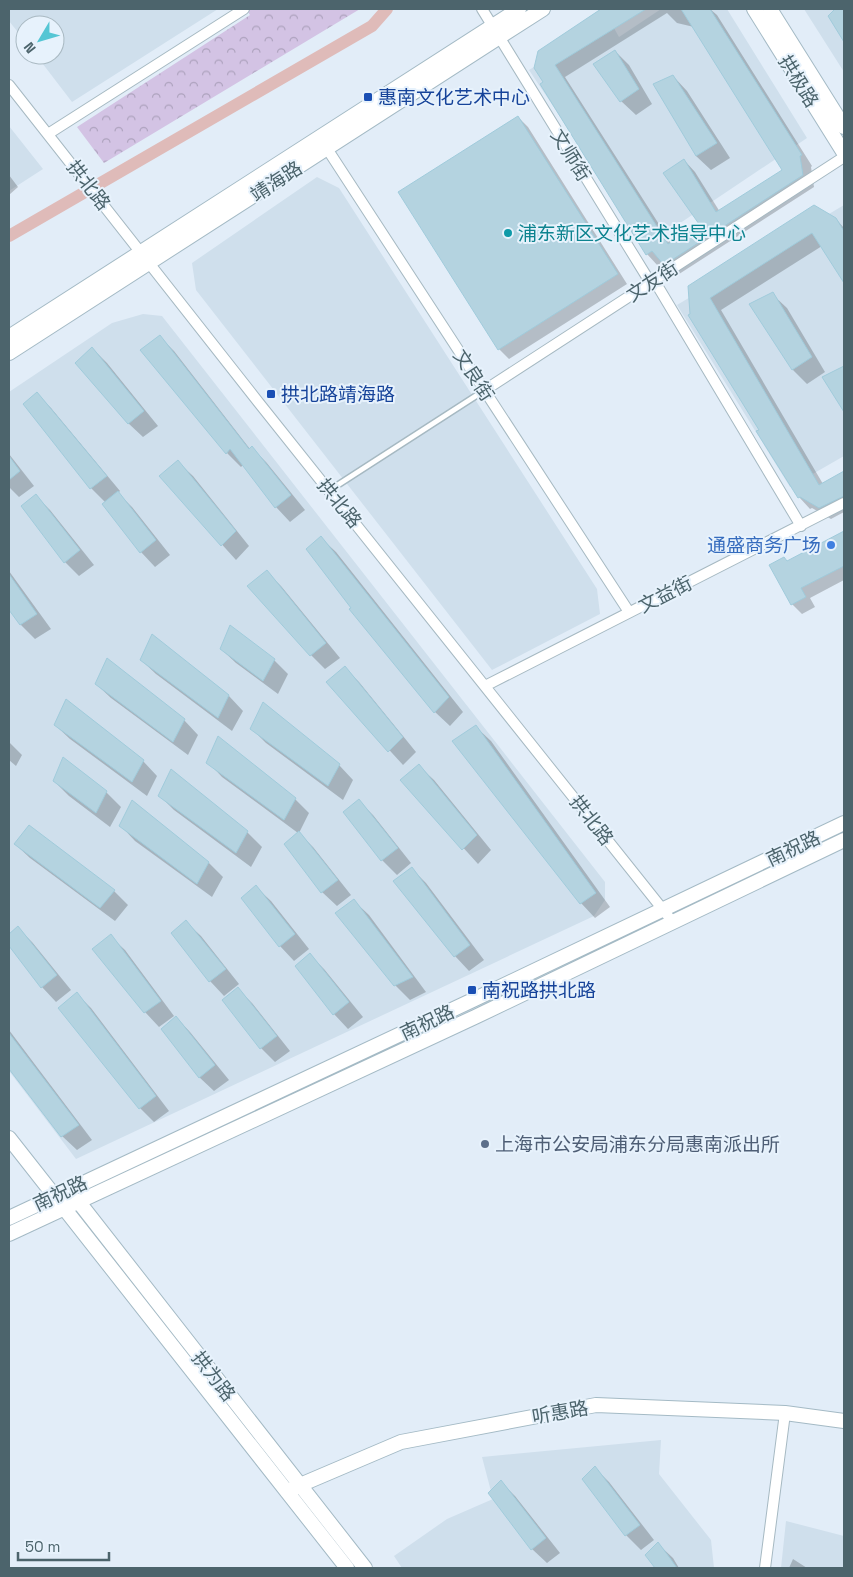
<svg xmlns="http://www.w3.org/2000/svg" width="853" height="1577" viewBox="0 0 853 1577" font-family="'Space Grotesk','Noto Sans SC',sans-serif">
<defs>
<pattern id="park-crowns" width="20" height="18" patternUnits="userSpaceOnUse" patternTransform="scale(1.25)"><rect width="20" height="18" fill="#d3c3e4"/><path d="M2 6a3 3 0 1 1 6 0M12 15a3 3 0 1 1 6 0" fill="none" stroke="#ada2bd"/></pattern>
</defs>
<rect width="100%" height="100%" fill="#e2edf8"/>
<!-- residential -->
<path fill="#cfdfec" d="M9 9H218L72 102 36 55H55V25H25V41L9 21Z
M661 9H727L807 138 646 246 529 70 610 21 619 37Z
M804 9H844V72Z
M9 126 43 169 9 191Z
M317 177 339 188 597 589 600 614 492 670 196 290 192 263Z
M844 205V456L790 487 677 305Z
M143 314 162 316 605 882V900L594 916 76 1159 9 1071V392L112 323Z
M661 1440 659 1474 711 1540 714 1568H402L394 1556 447 1519 493 1499 482 1457Z
M786 1521 844 1536V1568H781Z"/>
<!-- park -->
<path fill="url(#park-crowns)" d="M246 9H360L104 163 77 127 250 15Z"/>
<!-- shadow -->
<path fill="#0003" fill-rule="evenodd" d="M603 9H710L717 15 812 166 811 167 814 187 676 276 663 262 658 266 647 254 545 82 539 52ZM667 13 677 23 694 27 783 170 720 212 695 172 684 160 701 224 671 243 565 77Z
M615 51 629 65 652 104 636 115 621 101Z
M673 76 687 91 730 158 711 170 696 156Z
M518 117 528 127 627 284 509 359 499 349Z
M9 175 18 187 9 195Z
M836 219 844 228V282L822 246 721 310 823 484 844 473V512L831 519 812 508 810 509 799 497 761 430 691 315 689 286Z
M772 294 787 308 825 372 807 384 793 370 751 304Z
M160 337 174 351 250 449 252 448 266 462 305 510 290 522 276 507 243 465 241 467 227 453Z
M92 348 107 363 158 426 143 437 128 423Z
M37 394 51 408 120 491 118 493 132 507 170 555 155 567 141 552 104 504 106 503 91 488 25 404Z
M9 454 34 486 19 497 9 487Z
M178 462 193 476 249 546 236 560 160 476Z
M36 496 50 510 94 565 79 576 65 562Z
M844 533V580L810 598 815 607 802 614 792 604 788 562Z
M321 538 336 552 463 712 450 726 435 712 351 610 353 608Z
M9 571 51 629 35 639 21 625 9 608Z
M267 572 281 586 340 658 325 669 311 655Z
M153 636 229 696 243 711 232 731 156 674 141 660Z
M221 649 274 660 288 674 278 694 236 663Z
M345 668 359 682 416 752 403 765 327 682Z
M96 684 184 720 198 735 188 755 111 698Z
M55 725 143 761 157 776 147 796 70 739Z
M476 727 491 741 610 907 595 918 581 903 454 742Z
M252 729 339 765 353 780 343 800 266 743Z
M9 742 22 755 16 766 9 760Z
M63 759 106 792 121 807 110 827 69 796 54 781Z
M208 762 295 799 309 813 299 833 313 847 351 895 337 906 322 892 285 844 298 833 222 777Z
M419 766 434 780 491 850 478 864 402 780Z
M160 796 247 832 262 847 251 867 174 810Z
M359 801 373 815 411 863 397 875 382 860 345 812Z
M121 826 208 862 223 877 212 897 135 841Z
M15 844 114 891 128 905 115 921 30 858Z
M412 869 426 883 484 960 469 971 455 956Z
M256 887 271 901 309 949 294 961 280 946Z
M354 901 369 915 426 992 410 1000 395 985Z
M186 922 201 936 239 984 224 996 210 981 173 933Z
M18 928 32 942 71 990 56 1002 42 987 9 944V936Z
M110 936 125 950 174 1016 159 1027 145 1012 93 949Z
M310 955 324 969 363 1017 348 1029 334 1014Z
M237 988 252 1003 290 1051 275 1062 261 1048Z
M77 994 91 1008 169 1111 154 1122 140 1108Z
M176 1017 190 1032 229 1080 214 1091 199 1077Z
M9 1030 92 1140 77 1150 62 1136 9 1067Z
M595 1468 609 1482 654 1540 641 1550 626 1535 583 1479Z
M501 1482 515 1496 560 1553 547 1563 532 1549Z
M658 1544 673 1558 679 1568H656L647 1555Z
M793 1559 807 1568H789Z"/>
<g fill="none" stroke-linecap="round" stroke-linejoin="round">
<!-- canal -->
<path stroke="#dfbbb9" stroke-width="12" d="M9 236 372 26 387 9"/>
</g>
<!-- building -->
<path fill="#b4d3e0" stroke="#a0cbdb" d="M601 9H646L555 65 668 244 699 224 663 173 684 159 716 212 782 170 681 9H710L802 155 800 156 803 175 664 265 652 251 646 255 540 84 543 82 534 68 538 51Z
M835 9H844V42L828 16Z
M615 50 639 89 620 102 593 64Z
M673 75 717 143 696 156 653 84Z
M518 116 618 274 498 350 398 192Z
M814 205 836 218 844 231V283L812 233 710 298 819 485 844 471V496L819 508 800 497 798 498 756 431 759 430 688 315 690 314 688 286Z
M773 292 812 357 792 370 749 304Z
M160 335 249 449 252 446 291 495 275 508 230 449 226 454 140 350Z
M92 347 144 411 128 424 75 363Z
M844 366V412L822 377Z
M37 392 107 476 90 489 23 404Z
M9 456 20 471 9 480Z
M178 460 236 531 221 546 159 476Z
M118 491 156 540 140 553 102 504Z
M36 494 80 550 64 563 21 506Z
M844 531V566L801 588 806 597 791 605 769 565 784 557 787 561Z
M321 536 449 697 434 713 349 609 351 608 306 549Z
M267 570 326 643 310 656 247 586Z
M9 574 37 614 20 625 9 610Z
M230 625 275 659 263 681 220 649Z
M152 634 229 695 218 718 140 660Z
M107 658 185 719 173 742 95 684Z
M345 666 403 737 388 752 326 682Z
M66 699 144 760 132 782 54 725Z
M263 702 340 764 328 786 250 729Z
M476 725 596 893 580 904 452 741Z
M218 736 296 798 284 820 206 763Z
M63 757 107 791 96 813 53 781Z
M419 764 477 835 462 850 400 780Z
M171 769 248 831 236 853 158 796Z
M359 799 398 848 381 861 343 812Z
M132 800 209 862 197 884 119 826Z
M29 825 115 890 100 908 14 844Z
M299 831 338 880 321 893 284 844Z
M412 867 470 945 454 957 393 881Z
M256 885 295 934 279 947 241 898Z
M354 899 413 977 394 986 335 913Z
M186 920 226 969 209 982 171 933Z
M18 926 57 975 41 988 9 946V934Z
M111 934 161 1001 144 1013 92 949Z
M310 953 349 1002 333 1015 295 966Z
M238 987 277 1036 260 1049 222 1000Z
M77 992 156 1096 139 1109 58 1008Z
M176 1016 215 1065 199 1078 161 1029Z
M9 1033 79 1125 61 1137 9 1069Z
M595 1466 640 1525 625 1536 582 1479Z
M501 1480 546 1538 531 1550 488 1493Z
M658 1542 670 1558 677 1568H655L645 1555Z"/>
<g fill="none" stroke-linecap="round" stroke-linejoin="round">
<!-- lane casing -->
<g stroke="#a6b9c2" stroke-width="8">
<path id="lane" d="M330 490 485 390"/>
</g>
<!-- street casing -->
<g stroke="#a6b9c2" stroke-width="12">
<path id="street" d="M482 9 650 282
M9 85 259 403 672 921
M48 134 244 9
M324 144 629 612
M654 280 801 526
M485 390 844 157
M485 686 844 503
M765 1568 785 1413"/>
</g>
<!-- secondary casing -->
<g stroke="#a4bac5" stroke-width="16">
<path id="secondary" d="M754 9 844 153
M770 9 844 127
M9 337 519 9
M9 353 543 9
M9 1138 347 1568
M70 1199 78 1201 365 1568
M9 1218 475 999 844 823
M9 1234 475 1017 844 840
M287 1492 300 1485 401 1442 596 1405 785 1413 844 1421"/>
</g>
<!-- lane -->
<use href="#lane" stroke="#fff" stroke-width="5"/>
<!-- street -->
<use href="#street" stroke="#fff" stroke-width="10"/>
<!-- secondary -->
<use href="#secondary" stroke="#fff" stroke-width="14"/>
</g>
<!-- markers -->
<g fill="#1a4fb4" stroke="#e7f2fc" stroke-width="2">
<rect x="363" y="92" width="10" height="10" rx="2.5"/>
<rect x="266" y="389" width="10" height="10" rx="2.5"/>
<rect x="467" y="985" width="10" height="10" rx="2.5"/>
</g>
<circle fill="#0f9aa8" stroke="#e7f2fc" stroke-width="2" cx="508" cy="233" r="5"/>
<circle fill="#3f7fe0" stroke="#e7f2fc" stroke-width="2" cx="831" cy="545" r="5"/>
<circle fill="#5c6f8a" stroke="#e7f2fc" stroke-width="2" cx="485" cy="1144" r="5"/>
<g text-anchor="middle" stroke-width="4" stroke-linejoin="round" paint-order="stroke">
<!-- street labels -->
<g font-size="19" fill="#4c646c" stroke="#e7f2fc">
<text transform="translate(799 81) rotate(58)" y="7">拱极路</text>
<text transform="translate(571 155) rotate(58)" y="7">文师街</text>
<text transform="translate(276 181) rotate(-33)" y="7">靖海路</text>
<text transform="translate(89 185) rotate(52)" y="7">拱北路</text>
<text transform="translate(652 281) rotate(-33)" y="7">文友街</text>
<text transform="translate(474 375) rotate(57)" y="7">文良街</text>
<text transform="translate(340 503) rotate(51)" y="7">拱北路</text>
<text transform="translate(665 594) rotate(-27)" y="7">文益街</text>
<text transform="translate(592 820) rotate(52)" y="7">拱北路</text>
<text transform="translate(793 848) rotate(-25)" y="7">南祝路</text>
<text transform="translate(427 1022) rotate(-25)" y="7">南祝路</text>
<text transform="translate(60 1193) rotate(-25)" y="7">南祝路</text>
<text transform="translate(214 1376) rotate(52)" y="7">拱为路</text>
<text transform="translate(560 1412) rotate(-10)" y="7">听惠路</text>
</g>
<!-- transit labels -->
<g font-size="19" fill="#164399" stroke="#e7f2fc" text-anchor="start">
<text x="378" y="104">惠南文化艺术中心</text>
<text x="281" y="401">拱北路靖海路</text>
<text x="482" y="997">南祝路拱北路</text>
</g>
<!-- culture labels -->
<g font-size="19" fill="#0d838f" stroke="#e7f2fc" text-anchor="start">
<text x="518" y="240">浦东新区文化艺术指导中心</text>
</g>
<!-- shop labels -->
<g font-size="19" fill="#366cbe" stroke="#e7f2fc" text-anchor="end">
<text x="821" y="552">通盛商务广场</text>
</g>
<!-- service labels -->
<g font-size="19" fill="#4e5e75" stroke="#e7f2fc" text-anchor="start">
<text x="495" y="1151">上海市公安局浦东分局惠南派出所</text>
</g>
</g>
<!-- border -->
<rect width="853" height="1577" fill="none" stroke="#4c646c" stroke-width="20"/>
<!-- north arrow -->
<g transform="translate(40 40) rotate(232)"><circle r="24" fill="#e7f2fc" stroke="#a9b9c2"/>
<path d="M0-4L9 19L0 12L-9 19Z" fill="#55c6d4"/>
<text y="-8" font-size="14" font-weight="bold" text-anchor="middle" fill="#4c646c">N</text>
</g>
<!-- scale -->
<path d="M18 1552v8h91v-8" fill="none" stroke="#4c646c" stroke-width="2.5"/>
<text x="25" y="1552" font-size="15" fill="#4c646c" stroke="#e7f2fc" stroke-width="4" paint-order="stroke">50 m</text>
</svg>
